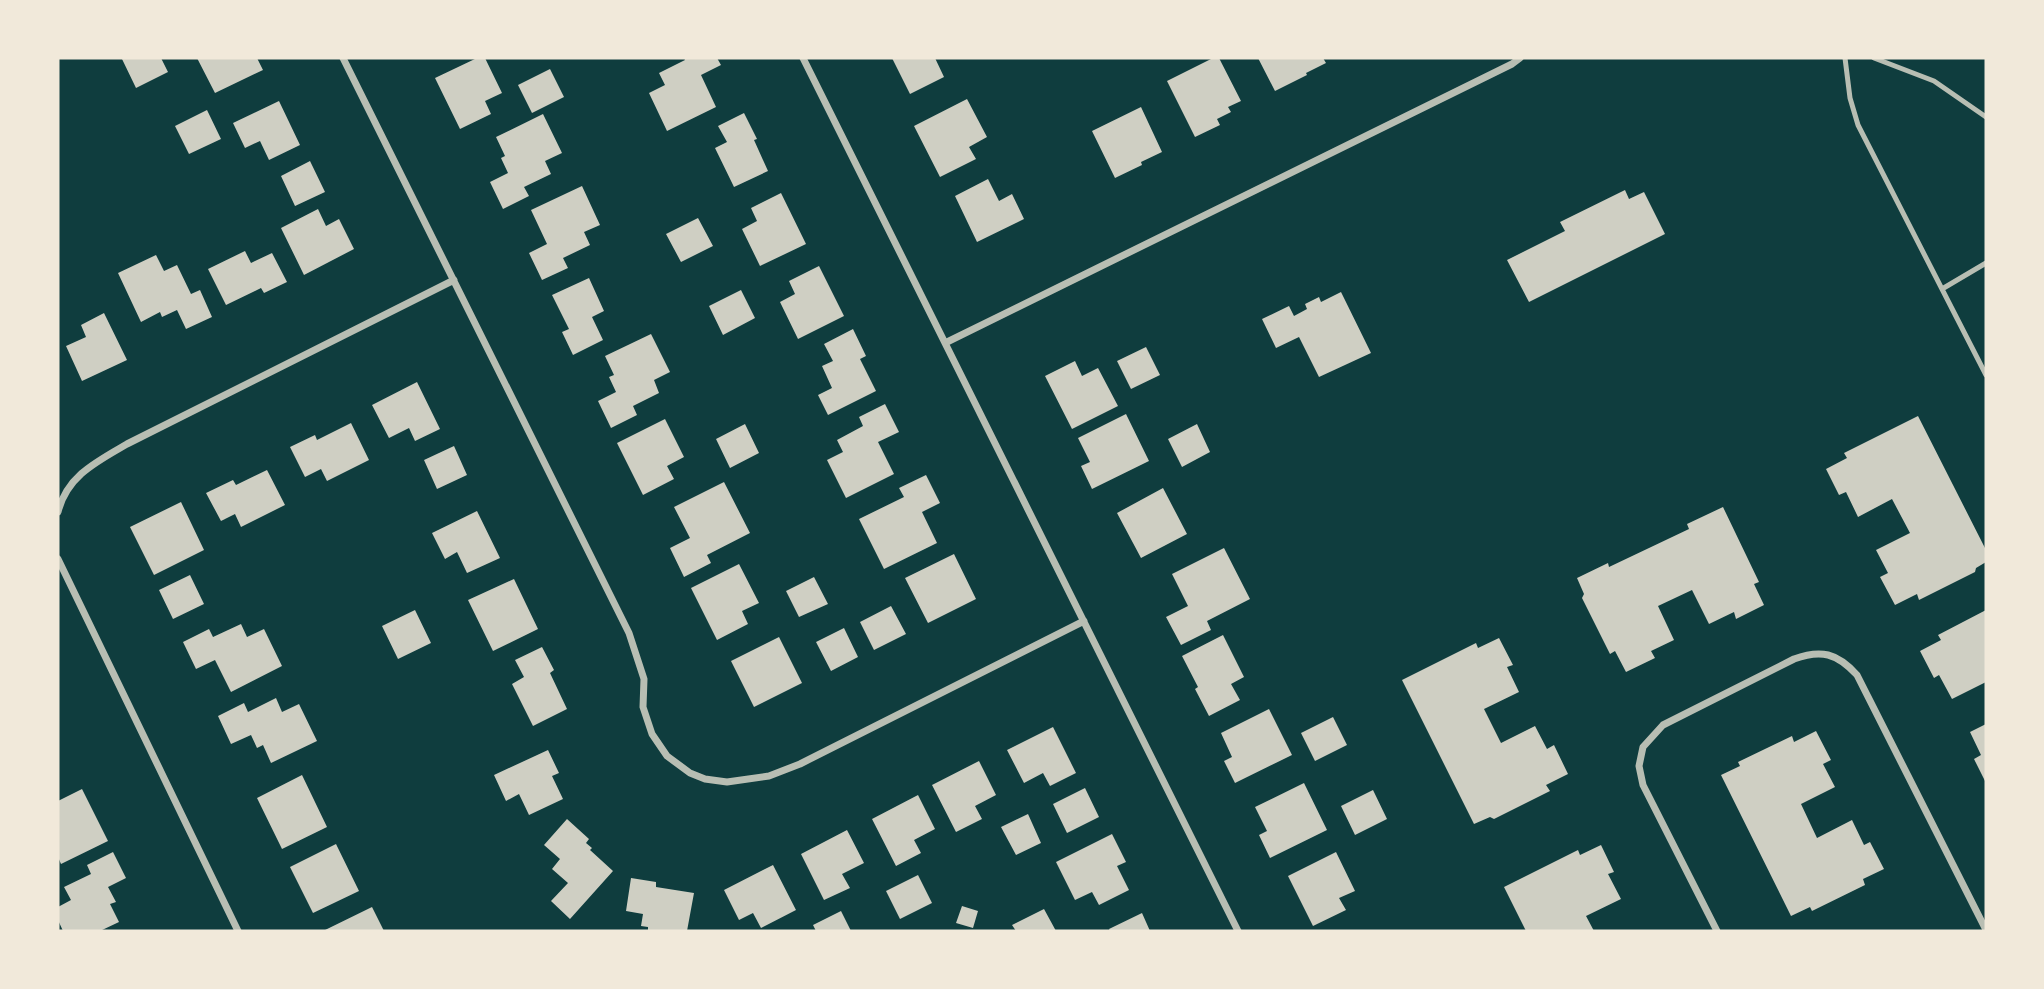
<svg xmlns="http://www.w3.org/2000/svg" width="2044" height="989" viewBox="0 0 2044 989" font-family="'Noto Serif',serif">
<rect width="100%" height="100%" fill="#0f3d3e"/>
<!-- building -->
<path fill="#cfcfc3" d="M125 58H161L168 72 136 88 122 59Z
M197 58H257L263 70 215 93Z
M477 58H485L502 93 485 101 491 114 460 129 435 78Z
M684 58H717L721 65 701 75 716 107 667 131 649 93 665 85 659 73 685 60Z
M892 58H935L944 77 910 94Z
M1213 58H1219L1241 101 1228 107 1231 112 1217 119 1220 125 1195 137 1167 81Z
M1258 58H1323L1326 63 1306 73 1307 75 1275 91Z
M550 69 564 97 532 113 518 85Z
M967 99 987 137 969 147 976 159 940 177 914 126Z
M279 101 300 145 269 160 260 141 245 148 233 123Z
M1141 107 1162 152 1141 162 1142 165 1115 178 1092 131Z
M207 110 221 139 189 154 175 126Z
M744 113 757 139 754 140 768 171 734 187 715 148 727 142 718 126Z
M543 114 562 153 545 161 551 174 524 187 529 196 503 209 490 182 508 173 501 158 505 156 496 137Z
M310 161 325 192 295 206 281 176Z
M988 179 999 201 1012 194 1024 219 977 242 955 196Z
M582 186 600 225 584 232 590 245 563 258 568 268 542 280 529 253 547 244 531 210Z
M1625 190 1629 199 1644 192 1665 234 1529 302 1507 260 1565 231 1560 222Z
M781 193 806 244 760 266 742 229 757 221 751 208Z
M318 209 326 226 339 219 354 249 304 275 281 228Z
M698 218 713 246 681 262 666 234Z
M245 251 251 263 272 253 287 282 264 293 261 288 226 305 208 269Z
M156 255 164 271 177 265 191 294 200 290 212 317 186 329 177 310 162 317 160 312 141 322 118 273Z
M819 266 844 316 798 339 780 302 795 294 789 281Z
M589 278 604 311 592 317 603 340 573 355 562 332 569 329 552 295Z
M741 290 755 318 723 335 709 306Z
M1341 292 1371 353 1319 377 1299 337 1276 348 1262 319 1289 306 1294 316 1307 309 1305 304 1319 297 1321 302Z
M104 313 127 360 82 381 66 346 86 337 81 325Z
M853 329 866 356 860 359 876 391 828 415 818 395 832 388 822 366 833 361 824 344Z
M651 334 670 372 654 380 659 393 633 406 637 415 611 428 598 401 616 392 609 377 614 375 605 356Z
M1146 347 1160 375 1131 389 1117 361Z
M1075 361 1082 376 1098 368 1118 406 1072 429 1045 376Z
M417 382 440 429 415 441 409 428 389 438 372 405Z
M885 404 899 432 878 442 894 474 846 498 827 460 843 452 837 440 863 426 859 417Z
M1126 414 1149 461 1092 489 1081 466 1090 462 1078 438Z
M1918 416 1986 550V562L1976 568 1975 572 1919 600 1917 594 1895 605 1880 577 1888 573 1876 550 1910 533 1892 499 1858 517 1846 492 1839 495 1826 469 1847 458 1844 453Z
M665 419 684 457 667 466 674 479 643 495 617 443Z
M351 423 369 460 327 481 321 469 305 477 290 447 315 435 317 440Z
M745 424 759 453 730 468 716 439Z
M1197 424 1210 452 1182 467 1168 439Z
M454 446 467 475 437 489 424 460Z
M267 470 285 505 241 527 235 514 221 521 206 493 233 480 236 485Z
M926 475 940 503 922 512 937 543 884 569 859 519 904 497 899 488Z
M724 482 750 533 707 555 711 563 684 577 670 548 690 538 674 507Z
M1163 488 1187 534 1141 558 1117 513Z
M181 502 204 550 154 575 130 527Z
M1723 507 1759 582 1754 584 1764 605 1736 619 1734 612 1709 624 1692 590 1658 606 1674 640 1651 651 1655 658 1626 672 1615 651 1610 654 1582 598 1584 594 1577 578 1608 563 1609 567 1689 529 1687 524Z
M477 511 500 558 467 573 457 552 445 559 432 533Z
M1224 548 1250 599 1207 621 1211 630 1181 645 1166 617 1188 606 1172 574Z
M954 554 976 599 928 623 905 578Z
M739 564 759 603 742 611 748 624 717 640 691 588Z
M190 575 204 604 173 619 159 590Z
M814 577 828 604 799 617 786 591Z
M514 579 538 629 493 651 468 600Z
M891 606 906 634 874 650 860 622Z
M415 610 431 643 398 659 382 626Z
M1986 610V682L1952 699 1939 675 1934 678 1920 651 1941 640 1938 635Z
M241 624 247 637 264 629 282 666 231 692 215 660 196 669 183 642 209 629 213 637Z
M844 628 858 657 831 671 816 642Z
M1223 635 1244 677 1231 684 1240 700 1209 716 1195 689 1198 687 1182 656Z
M779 637 802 683 754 707 731 661Z
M1499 638 1513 665 1507 667 1519 692 1484 709 1501 743 1535 726 1547 749 1554 745 1568 774 1546 785 1550 791 1494 819 1490 817 1474 824 1402 680 1476 643 1478 648Z
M542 647 554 670 550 673 567 709 533 726 512 684 524 677 515 660Z
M276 698 282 712 299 704 317 741 271 763 263 745 257 748 251 735 231 744 218 716 244 703 248 712Z
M1269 709 1292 755 1235 783 1224 761 1232 757 1221 733Z
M1333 717 1347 745 1315 761 1301 733Z
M1986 724V783L1974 759 1981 755 1970 732Z
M1053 727 1076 773 1050 786 1043 773 1024 783 1007 750Z
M1816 731 1831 760 1823 764 1835 787 1801 804 1817 838 1852 820 1864 845 1870 842 1884 869 1863 879 1865 885 1812 911 1810 907 1791 916 1721 775 1740 766 1738 762 1792 736 1794 742Z
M548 750 559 773 552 776 563 799 529 815 519 794 506 801 494 775Z
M979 761 996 795 975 806 982 819 956 832 932 785Z
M302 775 327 827 282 849 257 798Z
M1304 783 1327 830 1270 858 1259 835 1267 831 1255 807Z
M1085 788 1099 817 1067 833 1053 804Z
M82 789 108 841 61 864 58 857V801Z
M1373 790 1387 819 1355 835 1341 806Z
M918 795 935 829 914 840 921 853 896 866 872 819Z
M1028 814 1041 843 1016 855 1001 827Z
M567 819 589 839 586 843 592 848 590 850 613 871 570 919 551 901 568 883 552 869 560 859 544 845Z
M847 830 864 863 842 874 850 888 824 900 801 854Z
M1112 834 1126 862 1117 866 1129 890 1099 905 1092 892 1075 900 1056 862Z
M336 844 359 891 313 913 290 867Z
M1601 845 1614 872 1608 874 1621 899 1586 916 1594 931H1526L1504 887 1578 850 1580 855Z
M113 852 126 878 108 887 116 902 110 904 119 922 100 931H63L58 920V907L71 900 64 887 91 874 87 865Z
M1336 852 1355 891 1339 898 1346 910 1313 926 1288 876Z
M773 865 796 910 761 928 753 913 739 920 724 890Z
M918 875 932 903 900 919 886 891Z
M631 878 656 882V887L694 893 687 931H648V927L641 926 643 914 626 911Z
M962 906 978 911 973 928 956 923Z
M372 907 384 931H323Z
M1044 909 1056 931H1016L1012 925Z
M841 911 851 931H816L813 925Z
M1142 913 1150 931H1110L1109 929Z"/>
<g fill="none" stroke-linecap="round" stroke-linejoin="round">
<!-- service -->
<path stroke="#b8beb3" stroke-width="5" d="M1845 58 1850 98 1858 125 1986 375
M1874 58 1934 81 1986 117
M1942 289 1986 263"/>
<!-- minor -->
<path stroke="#b8beb3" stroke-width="7" d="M343 58 629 633 644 679 643 707 652 734 667 756 690 773 705 779 727 782 769 776 800 764 1084 621
M803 58 1238 931
M945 343 1512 64 1520 58
M58 512C67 476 96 462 127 444L454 280
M58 559 238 931
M1717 931 1643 785 1639 766 1643 747 1663 725 1794 659C1821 649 1837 653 1857 675L1986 930"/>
</g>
<!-- border -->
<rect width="2044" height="989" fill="none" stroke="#f1e9da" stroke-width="119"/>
</svg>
